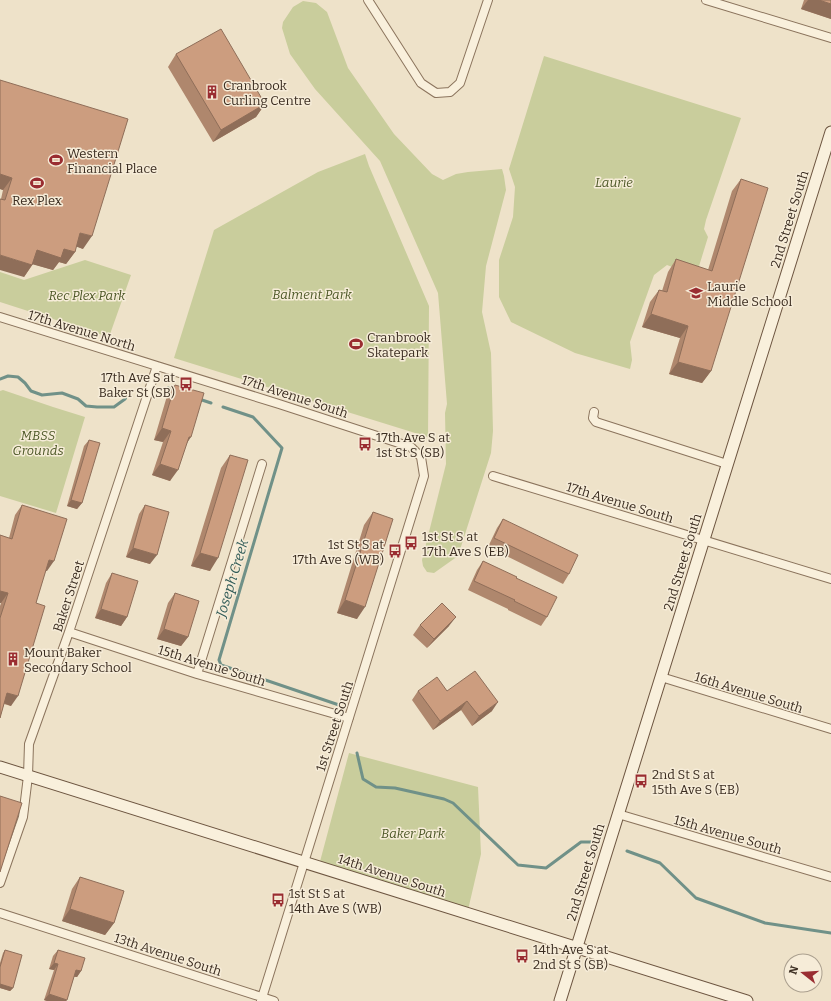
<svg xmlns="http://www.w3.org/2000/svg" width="831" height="1001" viewBox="0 0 831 1001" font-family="Bitter,serif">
<rect width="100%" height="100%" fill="#eee2c9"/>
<!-- green -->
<path fill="#c9cd9c" d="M303 1 316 3 327 12 348 68 394 134 432 174 443 180 456 174 468 172 502 169 504 176 506 190 486 266 482 312 491 353 493 431 491 453 458 556 434 573 427 572 423 566 422 560 446 464 445 413 447 404 438 293 380 161 315 89 290 54 282 28 283 22 293 7Z
M544 56 741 118 706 220 704 229 708 237 696 276 667 265 654 275 630 342 632 360 630 369 575 353 511 322 499 297V260L513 217 515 187 509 169Z
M365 154 369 166 429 306 428 437 174 358 214 230 318 172Z
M85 260 131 275 109 337 0 302V272L24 280Z
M3 390 53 407 85 417 56 513 0 496V391Z
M349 753 478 787 481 854 468 910 318 869Z"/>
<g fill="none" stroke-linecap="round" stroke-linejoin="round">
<!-- stream -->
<path stroke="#709188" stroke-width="3" d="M0 379 8 376 18 377 25 383 31 391 42 395 62 393 78 399 86 406 97 407H114L125 399 127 395
M168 388 175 391
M199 399 211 403
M223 407 253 417 282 448 219 660 221 665 339 705
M357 753 363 779 376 787 395 788 444 799 453 803 518 865 546 868 581 842H594
M627 851 660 863 696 898 765 923 831 933"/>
<!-- street casing -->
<g stroke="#8b745d" stroke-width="10">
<path id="street" d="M368 0 421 83 436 93 450 92 460 83 488 0
M706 0 831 38
M0 317 279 404 411 447 421 457 424 476C371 651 314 826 261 1001
M594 412 593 418 596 422 727 464
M493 476 831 579
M69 632 197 674 349 718
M197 674 262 464
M661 677 831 729
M618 814 831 877
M0 883 23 817 28 776 29 744 69 632 157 366
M0 913 274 1001"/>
</g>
<!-- secondary casing -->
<g stroke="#6d5540" stroke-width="13">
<path id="secondary" d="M0 767 747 1001
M560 1001 831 132"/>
</g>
<!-- street -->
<use href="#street" stroke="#f9f0dc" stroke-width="8"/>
<!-- secondary -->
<use href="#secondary" stroke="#f9f0dc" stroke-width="11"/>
</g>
<!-- wall -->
<path fill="#af876d" d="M804 0H831V19L801 9Z
M176 54 265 104 256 117 213 142 168 67Z
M0 80 83 249 76 246 75 252 66 264 59 262 53 270 33 264 24 277 1 199 3 190 0 189Z
M741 179 711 371 702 383 669 374 680 338 642 327 650 302 659 290 662 291 668 272 676 259 708 270 732 191Z
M175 385 186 444 170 481 152 475 163 442 154 440 167 396Z
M89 440 82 503 77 509 67 506 84 446Z
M230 455 210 571 191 566 221 468Z
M22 505 47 571H45L36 603 11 706 4 704 0 718V606L1 603H0V535L9 538 15 515Z
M145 505 150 564 126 557 139 514Z
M373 512 357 619 337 613 364 525Z
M503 519 569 574 563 584 488 547 497 528Z
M483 561 516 578 547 617 541 626 508 610V609L468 590 477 570Z
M112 573 127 617 121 626 95 618 106 583Z
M175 593 188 637 181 646 157 639 168 603Z
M420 625 449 626 427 648 413 635Z
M418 691H447L492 711 472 726 461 710 433 730 412 700Z
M80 877 114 923 105 935 62 921 72 889Z
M5 950 13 988 10 991 0 988V963L3 953Z
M58 950 81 971 77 977H74L66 1001H47L44 1000 54 970 49 969 53 956Z"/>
<!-- shaded-wall -->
<path fill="#8f6e59" d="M808 0H819L831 4V19L801 9Z
M265 104 256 117 213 142 221 130Z
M0 174 12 178 3 190 0 189Z
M80 233 92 236 83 249 72 245Z
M64 249 75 252 66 264 59 262 53 270 28 263 37 250Z
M0 255 32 265 24 277 0 270Z
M651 314 688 326 680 338 642 327Z
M678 362 711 371 702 383 669 374Z
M162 428 171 431 163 442 154 440Z
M189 437H191L183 449Z
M160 464 178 470 170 481 152 475Z
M71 500 82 503 77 509 67 506Z
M133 548 157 555 150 564 126 557Z
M200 553 218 558 210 571 191 566Z
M49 560 54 561 47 571 42 570Z
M0 591 8 593 1 603H0Z
M345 600 365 607 357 619 337 613Z
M101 609 127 617 121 626 95 618Z
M456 617 449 626 427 648 434 639Z
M164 629 188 637 181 646 157 639Z
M7 693 18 696 11 706 1 702Z
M467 701 461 710 433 730 440 721Z
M498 702 492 711 472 726 479 716Z
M70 909 114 923 105 935 62 921Z
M54 963 58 964 54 970 49 969Z
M76 970 81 971 77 977 72 976Z
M0 984 13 988 10 991 0 988Z
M49 994 67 1000 66 1001H47L44 1000Z"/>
<!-- building -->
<path fill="#cc9d7f" stroke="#8f6e59" d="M819 0H831V4Z
M221 29 265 104 221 130 176 54Z
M0 80 128 119 92 236 80 233 75 252 64 249 61 258 37 250 32 265 0 255V199L5 200 12 178 0 174Z
M741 179 768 188 711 371 678 362 688 326 651 314 659 290 667 292 676 259 712 271Z
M175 385 204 393 191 437H189L178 470 160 464 171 431 162 428Z
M89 440 100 443 82 503 71 500Z
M230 455 248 460 218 558 200 553Z
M22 505 67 519 54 561 49 560 36 603 45 606 18 696 7 693 0 718V618L8 593 0 591V535L12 539Z
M145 505 169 512 157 555 133 548Z
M373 512 393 519 365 607 345 600Z
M503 519 578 555 569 574 494 538Z
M483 561 517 577 516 578 557 597 547 617 514 601 515 600 474 581Z
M112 573 138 581 127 617 101 609Z
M175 593 199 601 188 637 164 629Z
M442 603 456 617 434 639 420 625Z
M475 671 498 702 479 716 467 701 440 721 418 691 437 677 447 691Z
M0 796 22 803 0 872Z
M80 877 124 891 114 923 70 909Z
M5 950 22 955 13 988 0 984V967Z
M58 950 85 958 81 971 76 970 67 1000 49 994 58 964 54 963Z"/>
<!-- icons -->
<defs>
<g id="building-bare" transform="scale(1.08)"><path d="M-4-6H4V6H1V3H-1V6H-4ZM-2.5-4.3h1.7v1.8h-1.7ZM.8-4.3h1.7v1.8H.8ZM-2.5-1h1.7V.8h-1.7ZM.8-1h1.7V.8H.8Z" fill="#9a2d31" stroke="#f6ecd8" stroke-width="2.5" paint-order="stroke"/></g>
<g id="stadium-bare" transform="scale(1.08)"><path d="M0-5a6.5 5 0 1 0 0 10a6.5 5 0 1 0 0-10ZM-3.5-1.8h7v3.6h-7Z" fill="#9a2d31" stroke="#f6ecd8" stroke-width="2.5" paint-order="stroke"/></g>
<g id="school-bare" transform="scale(1.08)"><path d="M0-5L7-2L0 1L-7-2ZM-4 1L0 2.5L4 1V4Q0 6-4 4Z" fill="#9a2d31" stroke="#f6ecd8" stroke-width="2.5" paint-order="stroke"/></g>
<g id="bus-bare" transform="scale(1.08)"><path d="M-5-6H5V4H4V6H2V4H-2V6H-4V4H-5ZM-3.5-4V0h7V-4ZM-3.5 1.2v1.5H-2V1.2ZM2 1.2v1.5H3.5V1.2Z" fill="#9a2d31" stroke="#f6ecd8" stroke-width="2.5" paint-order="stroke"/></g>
</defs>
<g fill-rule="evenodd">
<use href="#building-bare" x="212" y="92"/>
<use href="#stadium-bare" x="56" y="160"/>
<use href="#stadium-bare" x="37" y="183"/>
<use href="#school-bare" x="696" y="293"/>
<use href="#stadium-bare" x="356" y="344"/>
<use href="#bus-bare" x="186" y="384"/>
<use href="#bus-bare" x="365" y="444"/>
<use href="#bus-bare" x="411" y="543"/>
<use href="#bus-bare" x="395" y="551"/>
<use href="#building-bare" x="13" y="659"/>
<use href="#bus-bare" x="641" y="781"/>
<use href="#bus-bare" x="278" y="900"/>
<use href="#bus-bare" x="522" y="956"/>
</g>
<g text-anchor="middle" stroke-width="3" stroke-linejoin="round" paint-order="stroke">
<!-- poi labels -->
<g font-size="13" fill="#3b2d21" stroke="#f6ecd8" text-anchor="start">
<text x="223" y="90">Cranbrook<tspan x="223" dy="15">Curling Centre</tspan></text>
<text x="67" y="158">Western<tspan x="67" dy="15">Financial Place</tspan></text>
<text x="37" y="205" text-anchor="middle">Rex Plex</text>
<text x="707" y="291">Laurie<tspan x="707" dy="15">Middle School</tspan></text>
<text x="367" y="342">Cranbrook<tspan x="367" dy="15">Skatepark</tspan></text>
<text x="175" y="382" text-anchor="end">17th Ave S at<tspan x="175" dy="15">Baker St (SB)</tspan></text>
<text x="376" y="442">17th Ave S at<tspan x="376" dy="15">1st St S (SB)</tspan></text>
<text x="422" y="541">1st St S at<tspan x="422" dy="15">17th Ave S (EB)</tspan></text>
<text x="384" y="549" text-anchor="end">1st St S at<tspan x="384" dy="15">17th Ave S (WB)</tspan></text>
<text x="24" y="657">Mount Baker<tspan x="24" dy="15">Secondary School</tspan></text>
<text x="652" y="779">2nd St S at<tspan x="652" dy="15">15th Ave S (EB)</tspan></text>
<text x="289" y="898">1st St S at<tspan x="289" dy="15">14th Ave S (WB)</tspan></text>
<text x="533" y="954">14th Ave S at<tspan x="533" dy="15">2nd St S (SB)</tspan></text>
</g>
<!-- park labels -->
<g font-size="13" font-style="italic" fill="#4d5827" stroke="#f6ecd8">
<text x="614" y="187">Laurie</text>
<text x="312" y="299">Balment Park</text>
<text x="87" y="300">Rec Plex Park</text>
<text x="38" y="440">MBSS<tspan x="38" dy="15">Grounds</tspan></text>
<text x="413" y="838">Baker Park</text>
</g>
<!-- street labels -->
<g font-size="13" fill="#3b2d21" stroke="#f6ecd8">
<text transform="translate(789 219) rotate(-73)" y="5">2nd Street South</text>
<text transform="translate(82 330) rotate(17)" y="5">17th Avenue North</text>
<text transform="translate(295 396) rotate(18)" y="5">17th Avenue South</text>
<text transform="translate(620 502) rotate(17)" y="5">17th Avenue South</text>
<text transform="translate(682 562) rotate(-73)" y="5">2nd Street South</text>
<text transform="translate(68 596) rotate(-72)" y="5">Baker Street</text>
<text transform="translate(212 665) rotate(17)" y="5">15th Avenue South</text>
<text transform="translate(749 692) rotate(17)" y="5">16th Avenue South</text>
<text transform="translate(334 726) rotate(-72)" y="5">1st Street South</text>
<text transform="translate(728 834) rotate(16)" y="5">15th Avenue South</text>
<text transform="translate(585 872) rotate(-73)" y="5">2nd Street South</text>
<text transform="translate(392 875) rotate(18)" y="5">14th Avenue South</text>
<text transform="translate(168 954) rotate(18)" y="5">13th Avenue South</text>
</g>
<!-- water labels -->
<g font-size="14" font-style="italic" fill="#305b57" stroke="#f6ecd8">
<text transform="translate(232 578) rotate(-73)" y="5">Joseph Creek</text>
</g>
</g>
<!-- north arrow -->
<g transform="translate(803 973) rotate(287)"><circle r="19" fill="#f6ecd8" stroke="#aba08f"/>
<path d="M0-3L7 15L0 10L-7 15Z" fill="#9a2d31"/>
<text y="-6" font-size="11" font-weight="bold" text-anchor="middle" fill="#3b2d21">N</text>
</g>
</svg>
